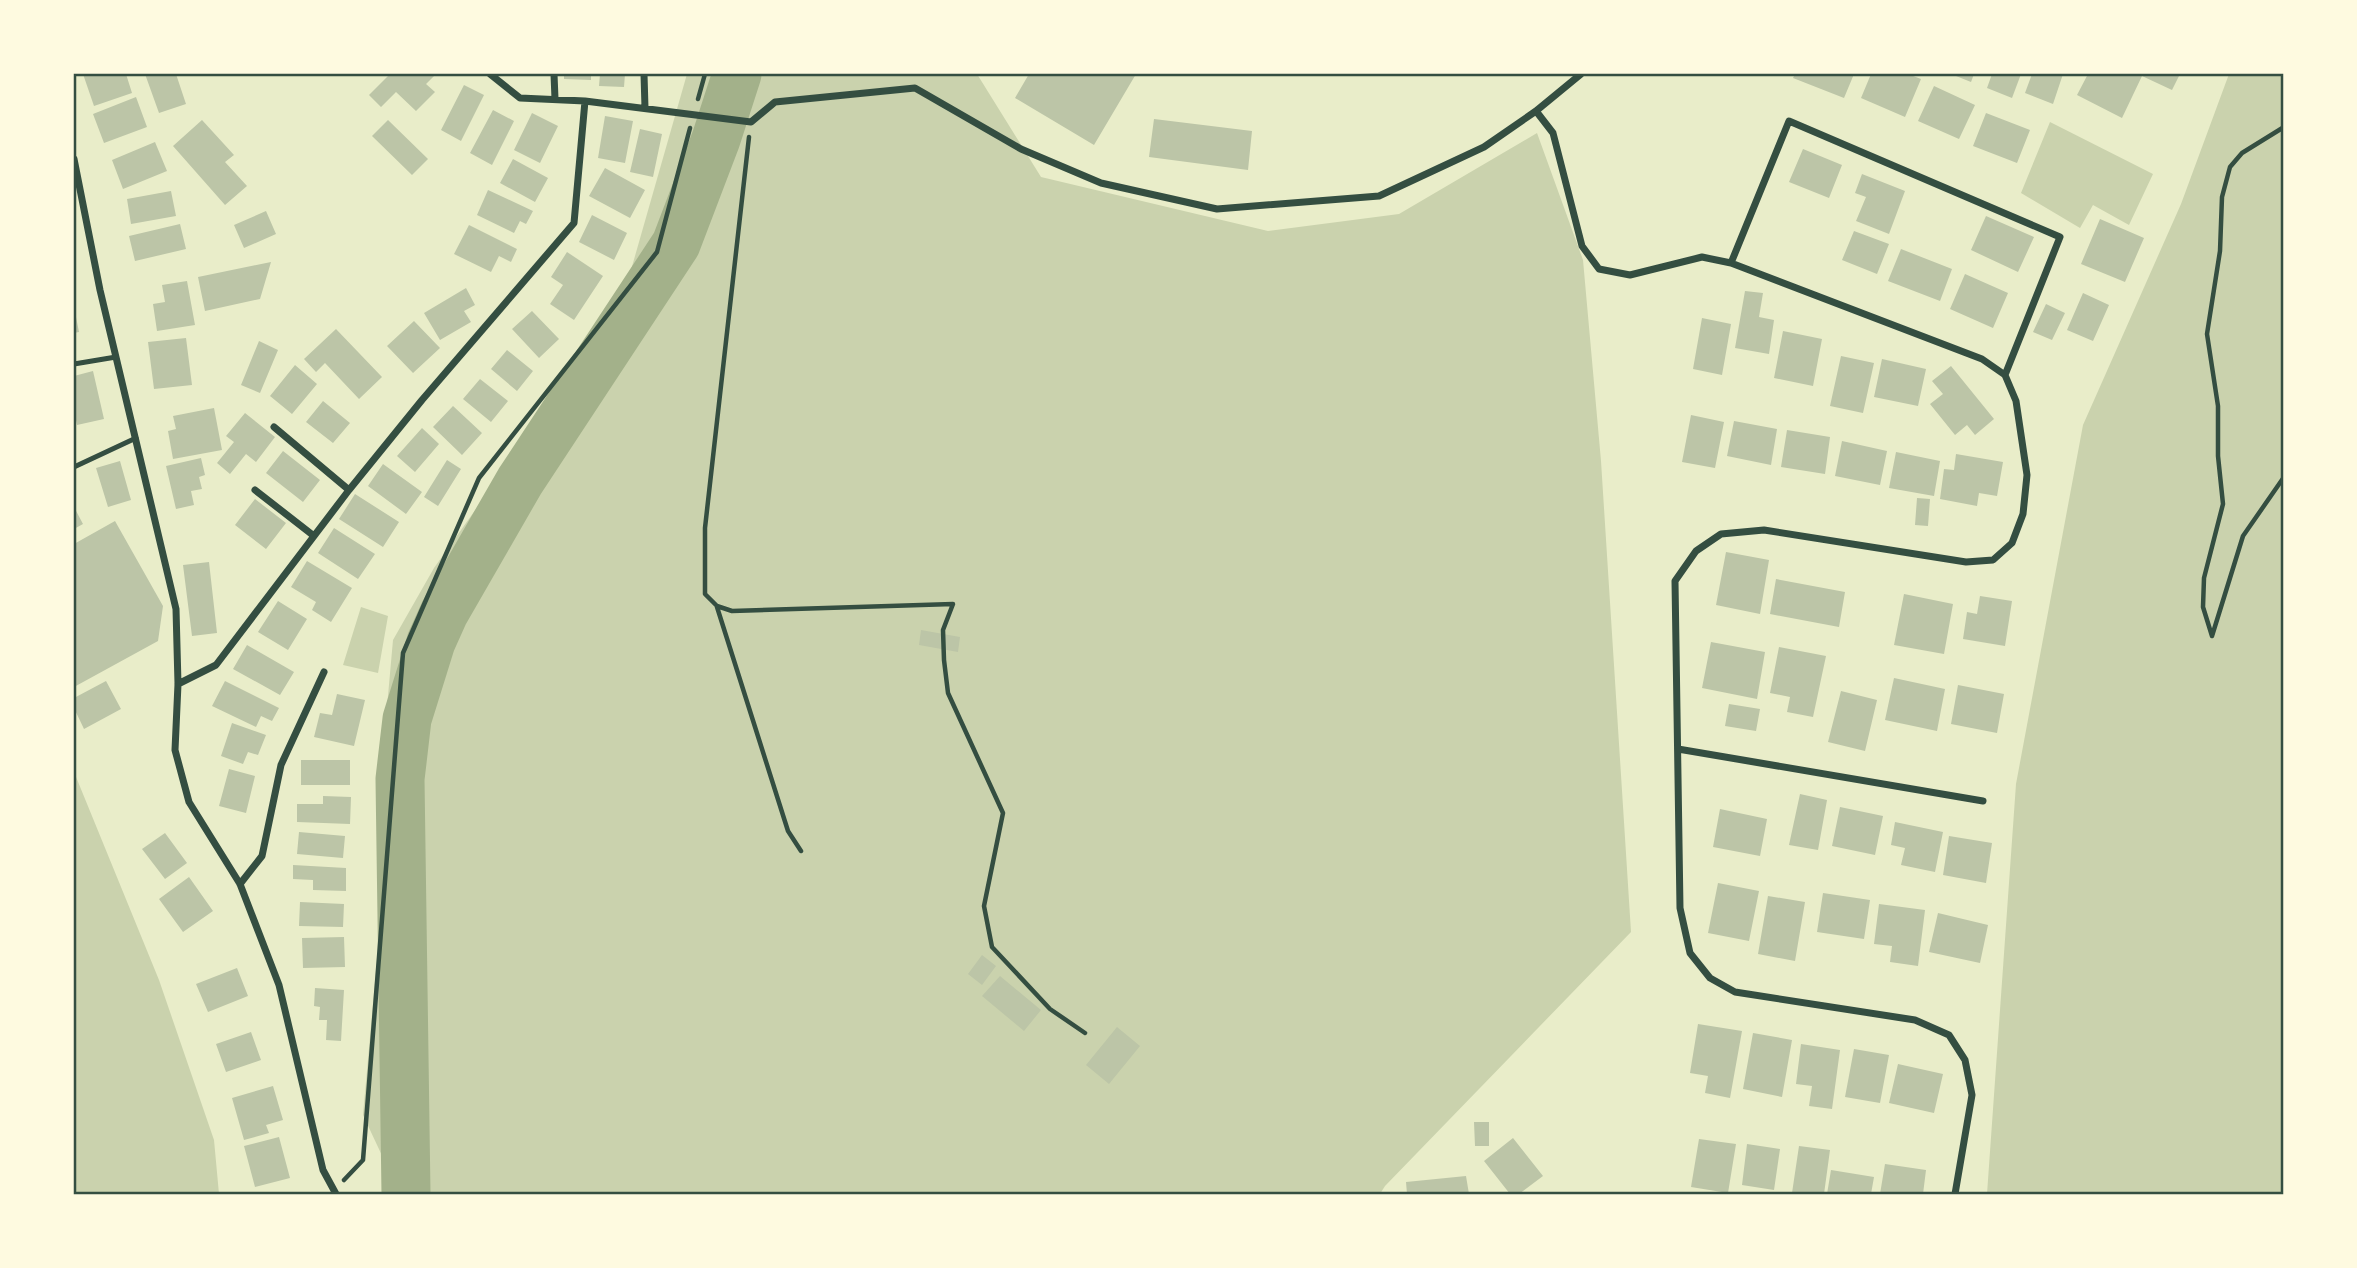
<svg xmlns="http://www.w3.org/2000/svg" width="2357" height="1268" viewBox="0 0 2357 1268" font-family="'Alegreya Sans',sans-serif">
<rect width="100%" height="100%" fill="#e9edc9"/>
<!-- green -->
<path fill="#cad2ad" d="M687 74H977L1041 177 1268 231 1399 214 1537 133 1583 260 1601 461 1631 932 1385 1186 1380 1194H400L363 1115 377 959 383 844 386 718 393 640 434 568 621 305Z
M2229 74H2283V1194H1987L2016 784 2083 425 2181 204Z
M2050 122 2153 174 2129 225 2093 205 2080 228 2021 193Z
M361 607 388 616 378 673 343 665Z
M74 772 159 980 214 1140 219 1194H74Z"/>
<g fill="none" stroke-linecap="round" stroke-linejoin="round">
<!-- river -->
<path stroke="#a3b18a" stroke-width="49" d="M406 1194 400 779 407 719 431 642 444 613 520 481 676 244 716 139 737 74"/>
</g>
<!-- building -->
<path fill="#bcc5a7" d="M83 74H126L132 93 94 106Z
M145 74H176L186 104 159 113Z
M390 74H436L426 84 435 92 416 111 396 92 381 107 369 95Z
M564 74H591V80L564 79Z
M600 74H625L624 87 599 86Z
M1029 74H1136L1094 145 1015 98Z
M1795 74H1854L1844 98 1793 78Z
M1871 74H1908L1921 79 1905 117 1861 98Z
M1951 74H1974L1971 82Z
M1992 74H2021L2012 98 1987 88Z
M2032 74H2063L2053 104 2025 93Z
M2088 74H2180L2172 90 2142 76 2122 118 2077 95Z
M464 85 484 95 461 141 441 130Z
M1934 86 1975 105 1959 139 1918 121Z
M136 97 147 127 104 143 93 114Z
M493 110 514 121 492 165 470 153Z
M532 113 558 126 540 163 514 150Z
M1986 113 2030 130 2017 163 1973 146Z
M605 116 633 121 625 163 598 158Z
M1154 119 1252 131 1248 170 1149 157Z
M202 120 234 155 225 162 247 186 225 205 173 146Z
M388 120 428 159 412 175 372 136Z
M640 129 662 134 653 177 630 172Z
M155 142 167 171 123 189 112 160Z
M1803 149 1842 165 1829 198 1789 182Z
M513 159 548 178 535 202 500 183Z
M605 168 645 190 630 218 589 196Z
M1862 174 1905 191 1889 234 1856 221 1866 197 1855 193Z
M488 190 533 211 526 224 520 221 514 233 477 215Z
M171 191 176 216 131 224 127 199Z
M266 211 276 234 244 248 234 225Z
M592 215 627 233 614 260 579 242Z
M1986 216 2034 237 2018 272 1971 250Z
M2100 219 2144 238 2125 282 2081 264Z
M180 224 186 249 135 261 129 236Z
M469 225 517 249 511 262 499 256 491 272 454 254Z
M1854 231 1889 244 1877 274 1842 260Z
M1901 249 1952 269 1940 301 1888 281Z
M567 252 603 276 574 320 550 304 563 285 551 277Z
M271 262 260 299 205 311 198 277Z
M1965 274 2008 293 1993 328 1950 309Z
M187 281 195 325 157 331 153 304 165 302 162 285Z
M466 288 475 305 464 311 471 322 440 340 424 313Z
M1745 291 1763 293 1759 317 1774 320 1769 354 1735 348Z
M2083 293 2109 305 2093 341 2067 330Z
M2046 304 2065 313 2052 340 2033 332Z
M74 307 79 332 74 333Z
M532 311 559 339 539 358 512 329Z
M1702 318 1731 324 1722 375 1693 369Z
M414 321 440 348 413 373 387 346Z
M336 329 382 377 359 399 325 363 316 372 304 359Z
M1783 331 1822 339 1813 386 1774 378Z
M186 338 192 385 154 389 148 342Z
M259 341 278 350 260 393 241 385Z
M507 350 533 371 517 391 491 369Z
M1841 356 1874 363 1863 413 1830 406Z
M1882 359 1926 369 1918 406 1874 397Z
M295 365 317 384 292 414 270 396Z
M1951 366 1994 419 1975 435 1967 425 1955 435 1930 404 1943 394 1932 381Z
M93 371 104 419 77 425 74 411V376Z
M480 379 508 401 491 422 463 399Z
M323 401 350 423 333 443 306 422Z
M453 406 482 433 462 455 433 427Z
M214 408 222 450 173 459 168 431 176 429 173 416Z
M245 413 275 437 256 462 246 454 230 474 217 463 234 442 226 436Z
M1691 415 1724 422 1715 468 1682 462Z
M1734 421 1777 429 1771 465 1727 456Z
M422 428 439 444 415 472 397 456Z
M1787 430 1830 437 1825 474 1781 467Z
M1842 441 1887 451 1880 485 1835 476Z
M283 451 320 480 303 502 266 473Z
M1896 452 1940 461 1934 496 1889 488Z
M1956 454 2003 462 1997 496 1979 493 1977 506 1940 499 1944 469 1954 470Z
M201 458 205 475 199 477 202 489 191 491 194 505 176 509 166 466Z
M447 460 461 469 438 506 424 497Z
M120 461 131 500 108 507 96 468Z
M383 464 422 492 406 514 368 486Z
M355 494 399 522 383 547 339 519Z
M1917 498 1930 499 1928 526 1915 525Z
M255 499 286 523 266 549 235 525Z
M74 507 83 524 74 529Z
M115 521 163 606 158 641 74 687V544Z
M334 528 375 554 358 579 318 553Z
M1726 552 1769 560 1760 614 1716 605Z
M307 561 352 588 331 622 312 610 316 602 291 587Z
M209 562 217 633 192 636 183 565Z
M1776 579 1845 592 1839 627 1770 614Z
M1904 594 1953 604 1944 654 1894 645Z
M1980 596 2012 601 2005 646 1963 639 1967 612 1977 614Z
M278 601 307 619 288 650 258 632Z
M921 630 960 637 958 652 919 645Z
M1711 642 1765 652 1757 699 1702 688Z
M247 645 294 672 280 695 233 669Z
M1779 647 1826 656 1813 717 1787 712 1790 697 1770 693Z
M1894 678 1945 689 1937 731 1885 720Z
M106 681 121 709 84 729 74 708V698Z
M225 681 279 708 272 721 261 716 256 727 212 706Z
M1958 685 2004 694 1997 733 1951 724Z
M1841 691 1877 700 1865 751 1828 742Z
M337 694 365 700 354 746 314 737 320 713 332 715Z
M1729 704 1760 709 1756 731 1725 726Z
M232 723 266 735 258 755 248 752 243 764 221 756Z
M301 760H350V785H301Z
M229 769 255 776 246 813 219 806Z
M1800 794 1827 800 1818 850 1789 845Z
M323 796 351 797 350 824 297 822V804H323Z
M1840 807 1883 816 1875 855 1832 846Z
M1720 809 1767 819 1760 856 1713 847Z
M1895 822 1943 832 1935 872 1901 865 1905 848 1891 845Z
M299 832 345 836 343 858 297 854Z
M165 833 187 863 165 879 142 849Z
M1949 836 1992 843 1986 883 1943 875Z
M293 865 346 868V891L313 890V880L293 879Z
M189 877 213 911 183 932 159 899Z
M1718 883 1759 891 1749 941 1708 933Z
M1823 893 1870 900 1864 939 1817 932Z
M1768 896 1805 902 1795 961 1758 954Z
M300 902 344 904 343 927 299 926Z
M1879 904 1925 910 1918 966 1890 962 1892 946 1874 944Z
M1938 913 1988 925 1980 963 1929 952Z
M344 937 345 967 303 968 302 938Z
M982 955 996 966 982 985 968 974Z
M237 968 248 996 208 1012 196 984Z
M1000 976 1041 1010 1024 1031 982 996Z
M315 988 344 990 341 1041 326 1040 327 1020H319L320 1007 314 1006Z
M1698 1024 1742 1031 1730 1098 1705 1093 1708 1076 1690 1073Z
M1117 1027 1140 1046 1109 1084 1086 1065Z
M251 1032 261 1060 226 1072 216 1044Z
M1753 1033 1792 1040 1782 1097 1743 1089Z
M1801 1044 1840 1050 1832 1109 1809 1106 1812 1086 1796 1084Z
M1854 1049 1889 1055 1880 1103 1845 1097Z
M1898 1064 1943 1074 1934 1113 1889 1103Z
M273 1086 283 1120 266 1125 269 1133 244 1140 232 1098Z
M1474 1122H1489V1146H1475Z
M279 1137 290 1178 255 1187 244 1146Z
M1513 1138 1543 1176 1519 1194H1510L1484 1161Z
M1699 1139 1736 1144 1728 1193 1691 1187Z
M1747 1144 1780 1149 1774 1190 1742 1185Z
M1799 1146 1830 1150 1824 1194 1792 1193Z
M1885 1164 1926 1170 1923 1194H1880Z
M1831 1170 1874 1177 1871 1194H1827Z
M1466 1176 1469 1194H1407L1406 1182Z"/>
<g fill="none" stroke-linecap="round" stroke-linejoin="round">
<!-- path -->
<path stroke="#344e41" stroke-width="4.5" d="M698 99 705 74
M2284 127 2242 153 2230 167 2222 197 2220 251 2207 334 2218 406V456L2223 504 2204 578 2203 607 2212 636 2243 536 2284 477
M749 137 705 528V594L717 606 732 611 953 604 943 630 944 660 948 693 1003 813 984 906 992 947 1050 1009 1085 1033
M717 607 788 831 801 851
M344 1180 363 1160 403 653 479 478 657 252 690 128"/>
<!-- service -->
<path stroke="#344e41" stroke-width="5" d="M74 364 116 357
M74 467 136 438"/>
<!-- minor -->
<path stroke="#344e41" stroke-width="7" d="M490 74 520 98 585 101 751 122 775 102 915 88 1021 149 1101 183 1217 209 1379 196 1484 147 1536 111
M554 74 555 99
M644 74 645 108
M1581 74 1536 111 1553 133 1582 246 1599 269 1630 275 1702 257 1731 263 1982 359 2005 375 2016 401 2027 475 2023 514 2012 543 1993 560 1966 562 1764 530 1721 534 1696 551 1675 581 1680 908 1690 953 1710 978 1735 992 1915 1020 1949 1035 1965 1060 1972 1095 1955 1194
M74 159 100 290 176 609 178 684 175 750 189 802 240 884 279 985 323 1170 336 1194
M1731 263 1789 121 2060 237 2005 375
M274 427 349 490
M255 490 314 536
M178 684 216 665 349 490 422 400 574 223 585 101
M1678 749 1983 801
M240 884 262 856 281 765 324 672"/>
</g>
<!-- border -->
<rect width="2357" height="1268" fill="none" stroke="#fefae0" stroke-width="150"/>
<rect x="75" y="75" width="2207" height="1118" fill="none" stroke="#344e41" stroke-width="2.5"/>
</svg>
